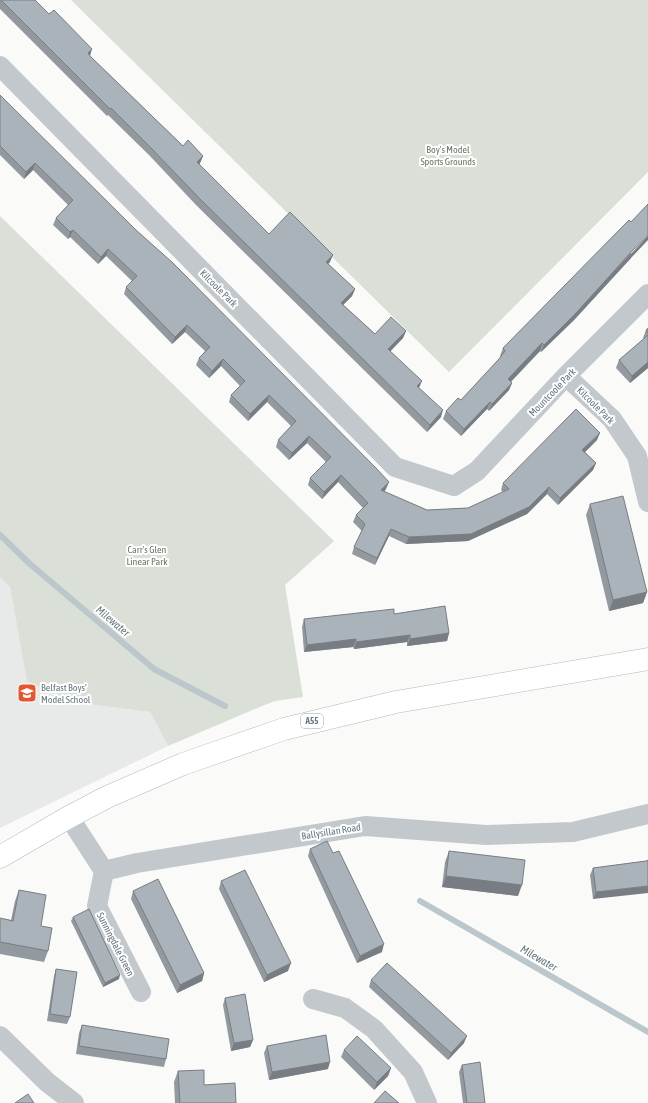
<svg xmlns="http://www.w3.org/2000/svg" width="648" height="1103" viewBox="0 0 648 1103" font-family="'Asap Condensed',sans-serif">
<rect width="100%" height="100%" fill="#fafaf8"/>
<!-- built -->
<path fill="#e8e9e9" d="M0 577 10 587 27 682 80 703 150 712 168 746 0 828Z"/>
<!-- park -->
<path fill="#dadfd7" d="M71 0H648V172L449 372Z
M0 216 334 541 285 585 303 697 275 701 262 706 168 746 150 712 80 703 27 682 10 587 0 577Z"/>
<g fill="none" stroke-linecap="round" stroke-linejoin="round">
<!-- stream -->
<path stroke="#bbc7cb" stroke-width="6" d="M0 535 30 564 154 669 225 706
M420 901 648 1032"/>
<!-- trunk casing -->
<g stroke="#b4b9bd" stroke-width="23">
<path id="trunk" d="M0 857 69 817 107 797 183 764 284 729 396 702 648 659"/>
</g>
<!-- minor -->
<path stroke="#c3c8cc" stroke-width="20" d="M0 66 395 467 454 486 477 471 566 376 648 294
M566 376 612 419 637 456 648 502
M69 817 104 871
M104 871 137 863 365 826 486 835 573 832 648 814
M104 871 97 906 141 992
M313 999 345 1008 374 1029 413 1072 427 1103
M0 1036 47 1082 74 1103"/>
<!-- trunk -->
<use href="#trunk" stroke="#fff" stroke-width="22"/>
</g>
<!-- wall -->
<path fill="#929a9f" d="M0 0H35L90 56 183 146 203 156 200 163 199 165 269 234 330 262 328 264 355 289 352 296 343 305 375 334 406 331 403 338 390 351 419 388 441 417 427 432 197 206 149 155 108 115 107 116 0 9Z
M0 95 386 489 384 492 427 510 468 508 503 492 501 490 503 483 597 440 585 452 596 463 593 470 558 505 547 494 527 514 468 541 406 544 389 536 375 565 352 554 354 547 362 531 353 522 356 515 363 508 338 482 322 499 308 485 310 478 326 462 307 443 289 460 276 447 278 440 291 426 267 402 248 421 229 402 231 395 240 386 221 366 209 378 196 365 199 358 205 351 185 332 172 344 124 294 126 287 132 281 106 256 98 264 70 237 68 239 53 225 56 218 68 205 33 170 24 179 0 155Z
M631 222V258L574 320 541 352 540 351 511 381 512 383 509 390 489 411 487 409 461 436 443 419 446 411 461 400 499 359 501 356H500L503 348Z
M648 328V368L630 383 616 368 619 360 644 339 643 338 646 330Z
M590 504 647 592 643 603 609 611 586 515Z
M394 614 449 633 447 641 407 646V642L354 649 353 647 304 652 302 627 304 619Z
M310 849 333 853 382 952 357 963 308 856Z
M449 851 518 896 442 887 445 862Z
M646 861 593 899 590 875 593 868Z
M221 881 288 971 264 982 219 889Z
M19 890 41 926 48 951 44 962 0 954V918L11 920 15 901Z
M133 891 204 973 202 981 177 993 131 899Z
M73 917 119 979 103 987 71 921Z
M56 969 70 1017 67 1024 47 1021 54 976Z
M371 980 464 1043 448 1060 369 987Z
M225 998 253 1040 250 1047 231 1051 223 1005Z
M82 1025 166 1059 164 1067 76 1054 79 1033Z
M267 1046 328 1069 269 1080 264 1053Z
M344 1050 391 1068 388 1076 374 1090 341 1057Z
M462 1065 485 1103H463L459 1072Z
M178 1071 204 1085 236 1103H175L174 1082Z"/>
<!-- shaded-wall -->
<path fill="#777d82" d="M92 49 90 56 88 53Z
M203 156 200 163 194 170 197 162Z
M35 163 33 170 24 179 26 172Z
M73 230 70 237 68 239 70 232Z
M648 236V240L631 258 574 320 541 352 544 345Z
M108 249 106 256 98 264 101 257Z
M333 255 330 262 323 269 326 262Z
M355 289 352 296 338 310 341 303Z
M187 325 185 332 172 344 175 337Z
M406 331 403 338 385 357 388 349Z
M542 343 540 351 506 387 508 379Z
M223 359 221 366 209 378 212 371Z
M648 362V368L630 383 632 376Z
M422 381 419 388 417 386Z
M512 383 509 390 489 411 492 404Z
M269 395 267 402 248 421 250 414Z
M490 402 487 409 461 436 464 429Z
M443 410 441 417 427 432 430 425Z
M600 433 597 440 580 457 582 450Z
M309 436 307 443 289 460 292 453Z
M596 463 593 470 558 505 560 498Z
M341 475 338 482 322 499 324 492Z
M389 482 386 489 378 497 381 490Z
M549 487 547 494 527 514 468 541 406 544 409 537Z
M391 529 389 536 375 565 377 558Z
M647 592 643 603 609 611 613 600Z
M449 633 447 641 407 646 410 639Z
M410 635 407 642 354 649 356 642Z
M356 639 353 647 304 652 307 645Z
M446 876 522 885 518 896 442 887Z
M648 886V893L593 899 596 892Z
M384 944 382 952 357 963 360 956Z
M291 963 288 971 264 982 267 975Z
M204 973 202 981 177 993 180 985Z
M120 975 119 979 103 987 105 983Z
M467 1036 464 1043 448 1060 451 1053Z
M253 1040 250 1047 231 1051 234 1043Z
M330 1062 328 1069 269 1080 272 1072Z
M391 1068 388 1076 374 1090 377 1082Z"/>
<!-- building -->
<path fill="#aab3b9" stroke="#777d82" d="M1 0H35L49 14 54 10 92 49 88 53 90 56 183 146 188 140 203 156 197 162 269 234 290 212 333 255 326 262 355 289 341 303 375 334 391 317 406 331 388 349 422 381 417 386 443 410 430 425 200 199 151 148 111 108 110 109Z
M0 95 136 230 173 263 376 468 389 482 381 490 427 510 468 508 509 489 503 483 576 409 600 433 582 450 596 463 560 498 549 487 529 507 471 534 409 537 391 529 377 558 354 547 365 524 356 515 368 503 341 475 324 492 310 478 331 457 309 436 292 453 278 440 296 421 269 395 250 414 231 395 245 381 223 359 212 371 199 358 210 347 187 325 175 337 126 287 137 276 108 249 101 257 73 230 70 232 56 218 73 200 35 163 26 172 0 146Z
M648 204V236L633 250 577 312 544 345 542 343 508 379 512 383 492 404 490 402 464 429 446 411 458 398 461 400 499 359 505 351 503 348 629 220 631 222Z
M648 328V333L646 330Z
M648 335V362L632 376 619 360Z
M623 496 647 592 613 600 590 504Z
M445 606 449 633 410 639V635L356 642V639L307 645 304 619 394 609V614Z
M327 841 333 853 339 851 384 944 360 956 310 849Z
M449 851 525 860 522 885 446 876Z
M648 860V886L596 892 593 868 646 861Z
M245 870 291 963 267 975 221 881Z
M158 879 204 973 180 985 133 891Z
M19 890 46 895 41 926 52 928 48 951 0 942V918L13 921Z
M89 909 120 975 105 983 73 917Z
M387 963 467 1036 451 1053 371 980Z
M56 969 77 972 70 1017 50 1014Z
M245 994 253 1040 234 1043 225 998Z
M82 1025 169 1039 166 1059 79 1046Z
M326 1035 330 1062 272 1072 267 1046Z
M357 1036 391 1068 377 1082 344 1050Z
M480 1062 485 1103H467L462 1065Z
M204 1070V1085L235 1083 236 1103H180L178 1071Z
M385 1091 399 1103H374Z
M28 1094 34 1103H15Z"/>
<!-- icons -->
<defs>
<g id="school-square" transform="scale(1)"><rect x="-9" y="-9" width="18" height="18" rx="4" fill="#e4572e" stroke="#fff"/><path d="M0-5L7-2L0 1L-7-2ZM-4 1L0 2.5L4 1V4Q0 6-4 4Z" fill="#fff"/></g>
</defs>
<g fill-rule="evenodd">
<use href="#school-square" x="27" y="693"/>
</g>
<g text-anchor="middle" stroke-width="4" stroke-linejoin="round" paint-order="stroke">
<!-- shield labels -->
<rect fill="#fff" stroke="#939fa8" stroke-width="1" x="301" y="714" width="22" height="14" rx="3"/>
<g font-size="9" font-weight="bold" fill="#657683">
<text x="312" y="724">A55</text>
</g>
<!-- park labels -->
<g font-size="10" fill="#687a64" stroke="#fff">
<text x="448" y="153">Boy's Model<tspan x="448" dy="12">Sports Grounds</tspan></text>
<text x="147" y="553">Carr's Glen<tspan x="147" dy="12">Linear Park</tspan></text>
</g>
<!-- street labels -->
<g font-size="10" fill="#657683" stroke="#fff">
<text transform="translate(219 288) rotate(45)" y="4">Kilcoole Park</text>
<text transform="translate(552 392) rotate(-46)" y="4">Mountcoole Park</text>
<text transform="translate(596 405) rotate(45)" y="4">Kilcoole Park</text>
<text transform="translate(331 831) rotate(-9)" y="4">Ballysillan Road</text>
<text transform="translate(116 944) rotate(63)" y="4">Sunningdale Green</text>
</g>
<!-- poi labels -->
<g font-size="10" fill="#657683" stroke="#fff" text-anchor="start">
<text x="41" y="691">Belfast Boys'<tspan x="41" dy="12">Model School</tspan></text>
</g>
<!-- water labels -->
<g font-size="11" font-style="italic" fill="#60757c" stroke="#fff">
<text transform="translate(113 621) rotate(40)" y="4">Milewater</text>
<text transform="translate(539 958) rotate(30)" y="4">Milewater</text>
</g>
</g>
</svg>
